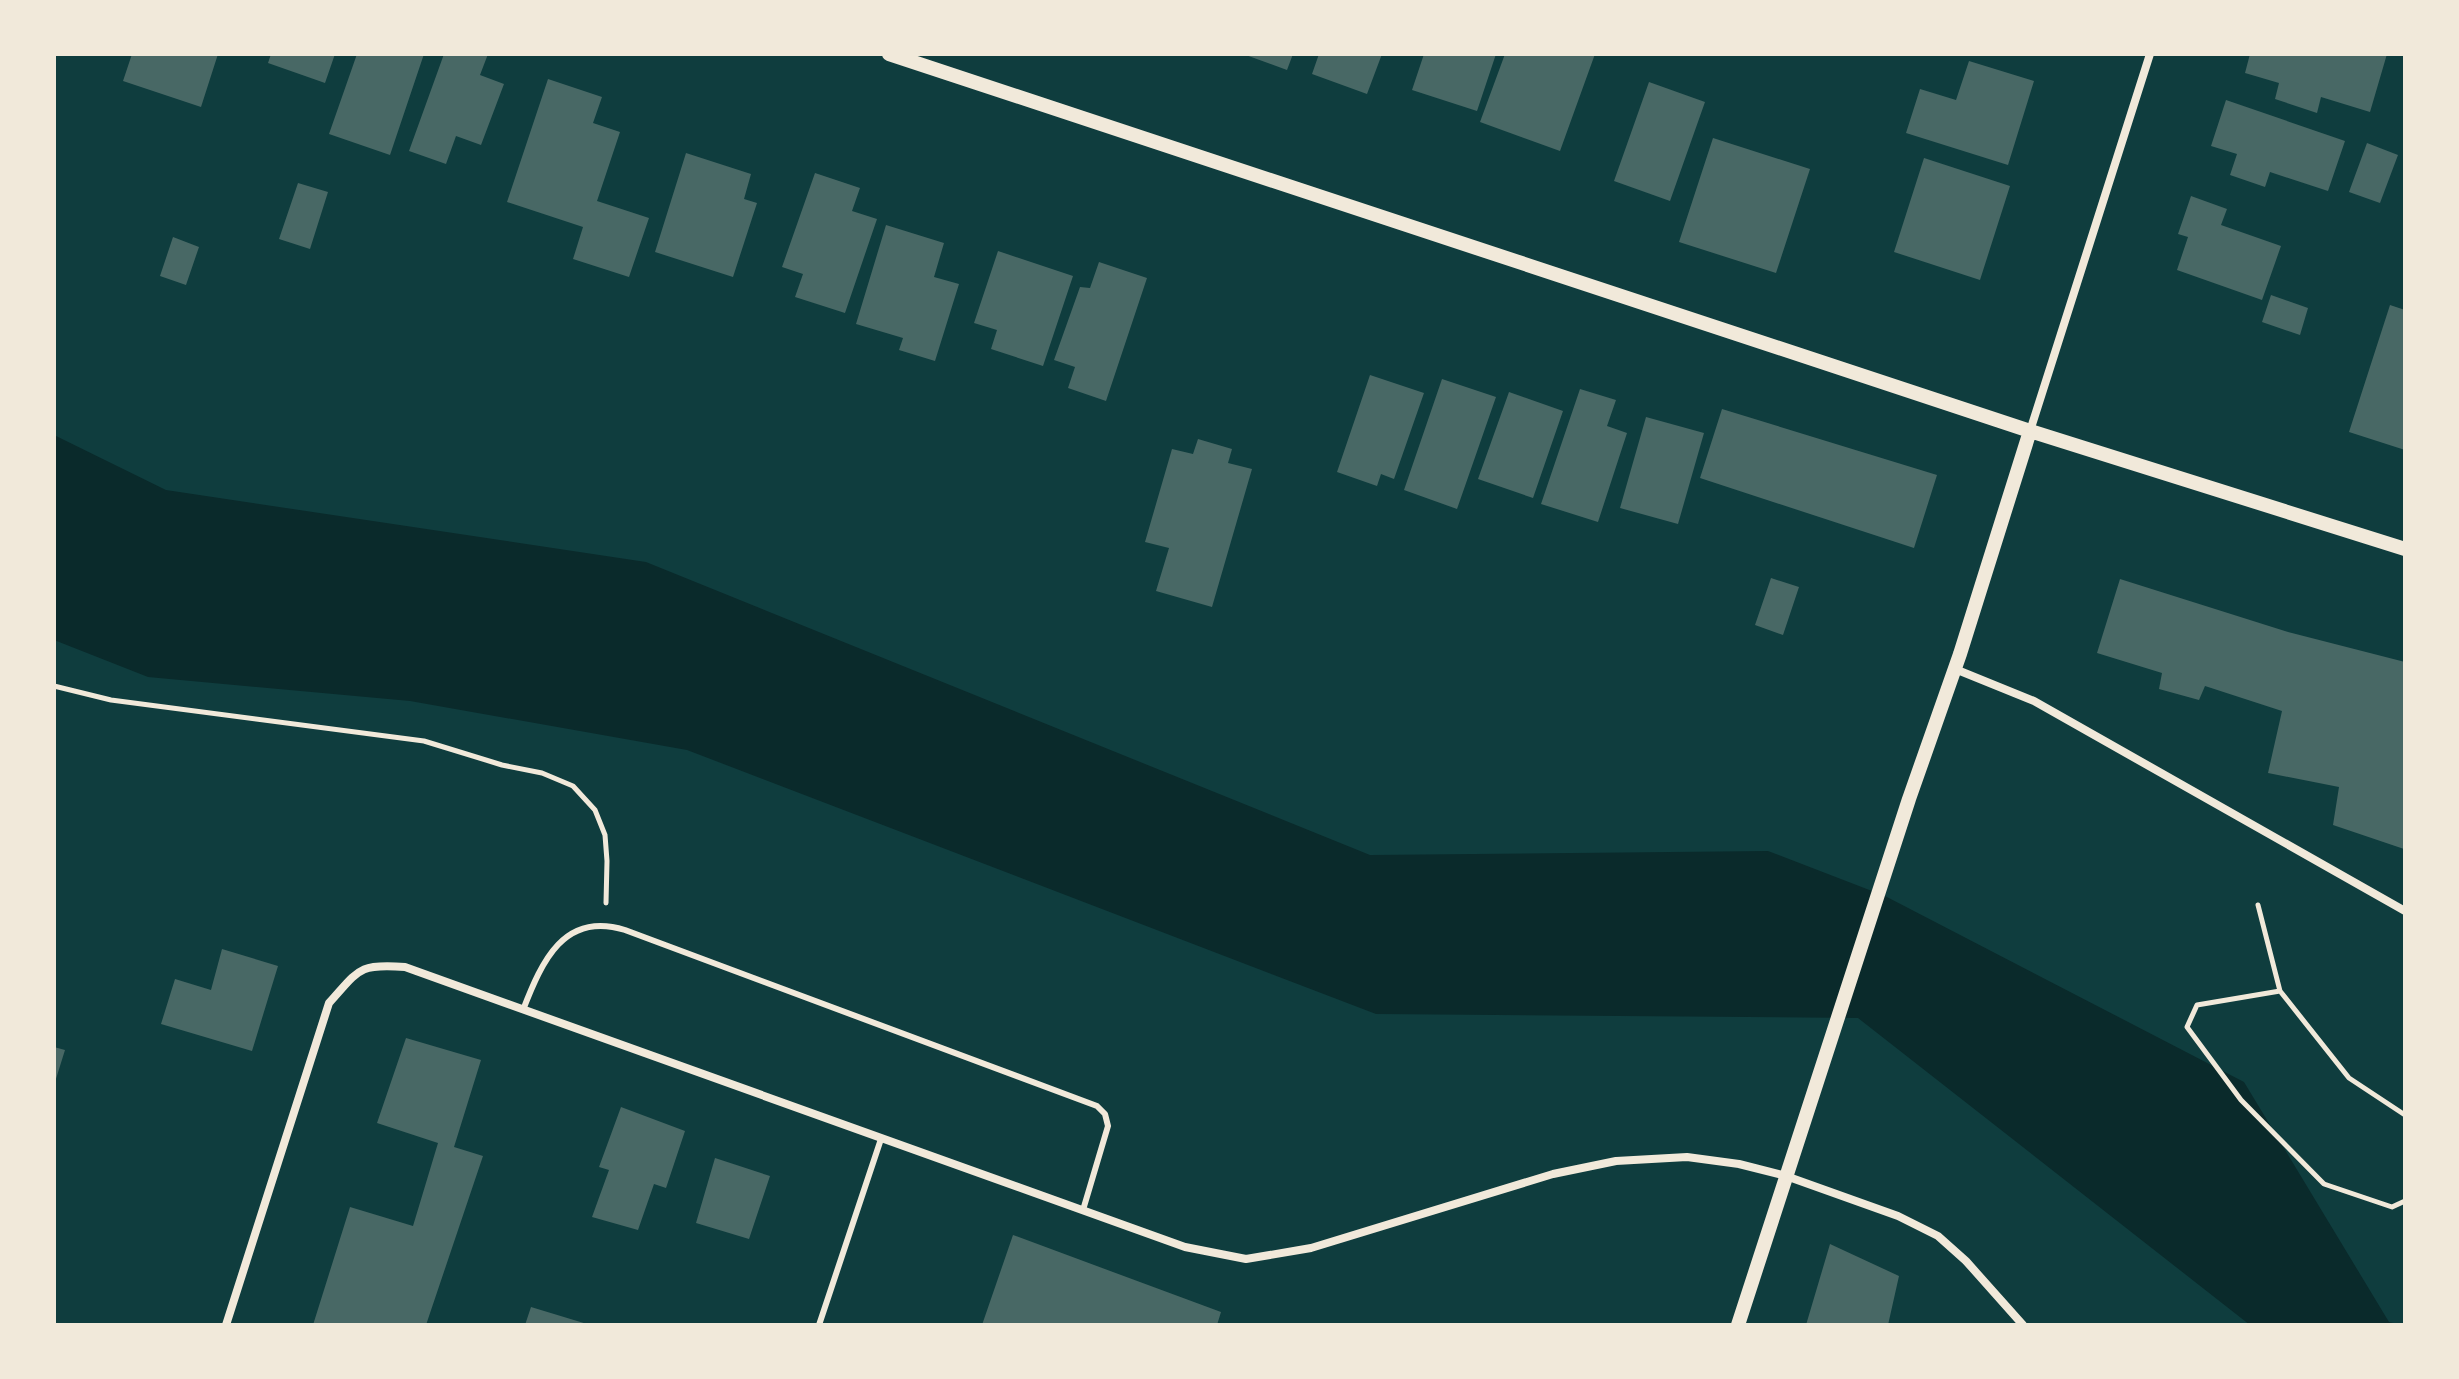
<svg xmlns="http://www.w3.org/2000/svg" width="2459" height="1379" viewBox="0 0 2459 1379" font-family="Helvetica,sans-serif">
<rect width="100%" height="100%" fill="#0f3d3e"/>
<!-- water -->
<path fill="#0a2a2b" d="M54 435 166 490 646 562 1370 855 1768 851 1885 896 2244 1082 2389 1322 2402 1325H2250L1858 1018 1376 1014 687 750 410 701 148 677 54 640Z"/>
<!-- building -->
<path fill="#486865" d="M132 54H218L201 107 123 81Z
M271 54H335L325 83 268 63Z
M357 54H424L390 155 329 134Z
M444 54H488L480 75 504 84 481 145 456 136 446 164 409 151Z
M1243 54H1293L1287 70Z
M1319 54H1382L1367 94 1312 74Z
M1424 54H1496L1477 111 1412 90Z
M1505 54H1595L1560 151 1480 122Z
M2250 54H2387L2370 112 2321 97 2317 113 2275 99 2279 83 2245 73Z
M1969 61 2034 81 2008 165 1906 133 1920 89 1956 100Z
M548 79 602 97 593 123 620 132 597 201 649 218 629 277 573 259 583 227 507 202Z
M1649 82 1705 102 1670 201 1614 181Z
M2226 100 2345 141 2328 191 2270 172 2265 187 2230 175 2237 154 2211 146Z
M1713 138 1810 169 1776 273 1679 242Z
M2367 143 2398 155 2380 203 2349 192Z
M686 153 751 174 744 199 757 203 733 277 655 252Z
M1924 158 2010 186 1980 280 1894 252Z
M815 173 860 188 852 211 877 219 845 313 795 297 803 274 782 267Z
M298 183 328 192 310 249 279 239Z
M2191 196 2227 209 2221 225 2281 246 2262 300 2177 270 2188 237 2178 234Z
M886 225 944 243 934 277 959 284 935 361 899 350 903 338 856 324Z
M173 237 199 247 186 285 160 276Z
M998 251 1073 276 1043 366 991 349 997 330 974 323Z
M1099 262 1147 278 1106 401 1068 388 1075 367 1054 360 1080 287 1090 288Z
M2271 295 2308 308 2300 335 2262 322Z
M2390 305 2405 310V450L2349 432Z
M1370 375 1424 393 1394 479 1381 474 1377 486 1337 472Z
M1442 379 1496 397 1457 509 1404 490Z
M1580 389 1616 400 1607 426 1627 433 1598 522 1541 504Z
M1509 392 1563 411 1533 498 1478 479Z
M1722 409 1937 475 1914 548 1700 478Z
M1646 417 1704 433 1678 524 1620 508Z
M1198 439 1232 449 1228 463 1252 469 1212 607 1156 591 1169 548 1145 542 1172 449 1193 454Z
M1771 578 1799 587 1783 635 1755 625Z
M2120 579 2288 632 2405 662 2404 849 2333 825 2339 787 2268 773 2282 711 2205 686 2199 700 2159 689 2162 673 2097 653Z
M222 949 278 966 252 1051 161 1024 175 979 211 990Z
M406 1038 481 1060 454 1147 483 1156 426 1325H313L350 1207 413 1226 438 1143 377 1123Z
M54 1047 65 1050 55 1082H54Z
M621 1107 685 1131 666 1188 654 1184 638 1230 592 1217 609 1170 599 1167Z
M715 1158 770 1176 749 1239 696 1223Z
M1013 1235 1221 1312 1217 1325H982Z
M1830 1244 1899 1276 1888 1325H1806Z
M531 1307 587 1324V1325H525Z"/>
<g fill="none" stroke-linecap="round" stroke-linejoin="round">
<!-- path -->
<path stroke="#f1e9da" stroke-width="5" d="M54 686 111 700 424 741 502 765 542 773 573 786 595 810 605 835 607 861 606 903
M2258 905 2280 991 2197 1005 2187 1027 2241 1100 2324 1184 2392 1207 2405 1201
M2280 991 2349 1078 2405 1115"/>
<!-- service -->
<path stroke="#f1e9da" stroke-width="6" d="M523 1010C542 961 564 911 625 930L1097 1106 1105 1114 1108 1126 1083 1210
M819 1325 881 1139"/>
<!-- minor -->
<path stroke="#f1e9da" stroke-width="8" d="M2030 431 2150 54
M1955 669 2034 701 2405 911
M226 1325 329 1003C359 970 358 963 405 967L1185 1247 1246 1259 1311 1248 1553 1174 1616 1161 1687 1157 1739 1164 1786 1176 1898 1216 1938 1236 1966 1261 2023 1325"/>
<!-- tertiary -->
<path stroke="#f1e9da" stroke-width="14" d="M889 54 2030 431 2405 549
M1738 1325 1909 799 1960 654 2030 431"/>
</g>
<!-- border -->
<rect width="2459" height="1379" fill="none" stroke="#f1e9da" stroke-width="112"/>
</svg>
